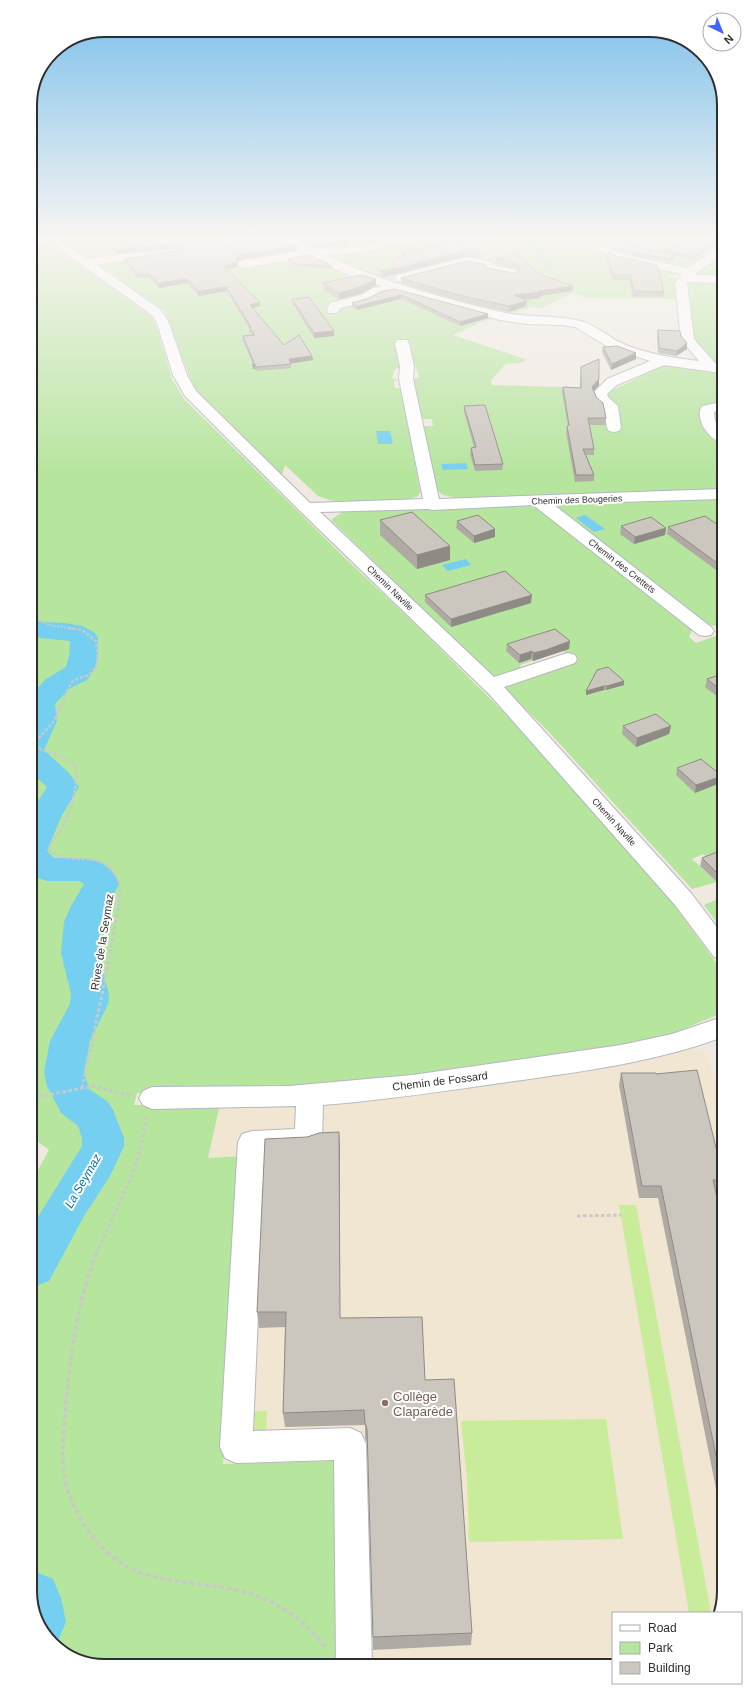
<svg xmlns="http://www.w3.org/2000/svg" width="754" height="1696" viewBox="0 0 754 1696" font-family="Helvetica,sans-serif">
<rect width="100%" height="100%" fill="#efe9e1"/>
<!-- education -->
<path fill="#f0e6d1" d="M693 1045 707 1054 723 1110 724 1591 717 1613H613V1662L242 1665 48 1508 220 1104 414 1093 651 1058 673 1053Z"/>
<!-- green -->
<path fill="#b6e59e" d="M31 237 48 239 49 243 60 251 151 316 156 325 172 379 184 399 346 559 414 623 538 746 668 896 722 971V1013L664 1037 629 1047 439 1077 236 1093H137L134 1105 220 1104 208 1158 243 1156 223 1464 339 1461 342 1664 100 1666 59 1650 34 1615 33 1179 49 1150 33 1138Z
M68 237H220L226 242 207 246 290 243 305 251 303 257 321 259 373 285 388 287 363 297 327 306 329 308V310L340 309 338 307 400 290 495 318 481 322 453 335 527 360 521 363 506 364 491 380 492 385 602 388 605 397V394L666 364 710 370 721 375V489L457 498 443 495 437 490 423 426H433L432 419H422L413 380 419 377 416 367C409 367 403 367 395 369L392 378 399 381H394L395 388H401L420 492 418 496 407 500 343 502 329 500 318 496 285 465 282 475 195 391 165 311 99 266 177 254 172 249 89 260 70 245Z
M288 237H720V245L718 246 720 247 711 253 704 252 701 254 706 256 686 270 641 261 644 258 627 255 624 257 604 247 602 249 620 259 683 272 679 275H668L669 277 678 279V299L587 298 572 293 542 308 533 307 505 315 394 285 402 280 467 263 471 264 478 261 475 259 479 258 476 257 469 259 463 256 454 259 459 261 421 272 416 270 409 272 412 274 391 280H380L348 268Z
M720 255V275H693L697 270Z
M698 280H720L721 367 714 363 694 341 686 288 689 281Z
M721 499V627L704 624 556 510 559 505Z
M530 506 540 509 693 628 689 637 696 643 721 634 722 857 711 862 703 854 692 859 717 882 692 889 547 730 501 685 574 661 563 651 520 665 521 671 500 679 493 677 331 520 342 512Z
M722 897V929L704 905Z"/>
<!-- pitch -->
<path fill="#c9ec9a" d="M619 1205H636L711 1613H689Z
M244 1411H267L266 1433H243Z
M606 1419 623 1539 469 1542 467 1479 461 1421Z"/>
<!-- water -->
<path fill="#75cff0" d="M376 431H390L393 444H378Z
M466 463 468 469 443 470 441 464Z
M585 515 605 529 594 532 576 518Z
M466 559 471 565 448 571 442 565Z"/>
<g fill="none" stroke-linecap="round" stroke-linejoin="round">
<!-- stream -->
<path stroke="#75cff0" stroke-width="3" d="M525 238 538 250 551 266"/>
<!-- river -->
<path fill="#75cff0" fill-rule="evenodd" d="M31 620 45 622 65 623 82 626 94 632 98 638V655L95 669 87 680 69 689 55 704 57 721 44 750 69 773 79 787 61 817 47 851 54 858C79 858 109 855 119 884L100 922 97 953 109 994 108 1004 90 1041 84 1072 89 1089 108 1102 113 1110 124 1138V1146L110 1176 84 1216 49 1281 33 1287V1225L82 1146V1138L78 1126 61 1113 47 1086 44 1072 50 1041 70 1004 71 994 61 953 64 922 71 906 84 884 79 881H47L32 876V810L47 787 32 773V694L46 679 66 667 69 655 70 641 32 637Z
M34 1571 53 1579 61 1598 66 1622 58 1641 54 1643 34 1615Z"/>
<!-- minor casing -->
<g stroke="#b4b7c1" stroke-width="2">
<path id="minor" d="M36 237H65C67 247 80 254 88 259L124 253H142L164 251 168 252 170 254 168 256C154 260 139 260 125 261 115 261 106 263 97 265L161 310 169 323 187 375 196 391 310 503 423 499 399 379 400 367 395 343 397 340H407L409 343 414 367 413 379 439 499 721 489V499L553 504 711 627 714 631 711 635 705 636 699 635 533 505 432 510 428 509 320 512 494 677 561 655 568 653 575 655 577 659 575 663 504 687 691 893 722 934V960L714 957 675 905 490 695 300 511 185 396 173 375 157 323 152 315 61 250 54 243V240L31 245V239Z
M278 237H292L311 248 329 249 364 246 394 237 426 238 428 240 426 242 397 243 364 252 325 255C368 275 412 289 457 301 472 305 487 309 501 312 527 318 554 314 580 321 594 324 605 334 617 341 641 353 672 358 699 361L681 340 675 283 682 274 616 260 597 248 599 246 603 245 624 255 688 268 716 249 720 248V256L694 275H720V283L688 282 687 283 694 339 716 364 721 366V373L664 365 617 385 607 394 608 397 618 406 621 428 619 431 614 432 609 431 607 428 604 408 596 402 593 393 607 379 650 361 608 347 575 327 561 325 526 324 500 320 395 291 381 294 369 301 340 308 337 313H329L327 310 330 303 361 295 373 288 382 286 351 276 309 257 244 268 240 267 238 264 240 261 300 251Z
M467 257 492 262 496 266 516 270 518 273 516 276 512 277 492 273 488 272 484 268 467 265 401 282 397 281 395 278 397 275Z
M721 402V410L714 412 715 421 721 428V442C709 440 694 418 702 406Z
M722 1017 723 1037C655 1062 586 1071 515 1081 451 1090 387 1100 323 1105L322 1140 318 1148 308 1151 265 1153 253 1431 350 1428 361 1433 366 1444 372 1664H336L334 1460 236 1463 225 1458 220 1447 238 1142 242 1134 252 1131 295 1129 296 1106 152 1109 143 1105 139 1098 143 1091 152 1087 289 1086 412 1075 621 1045 672 1034Z"/>
</g>
<!-- path-far3 -->
<path stroke="#c9c9c9" stroke-width="2" stroke-dasharray="2 1.5" stroke-linecap="butt" d="M31 617 49 625 75 629"/>
<!-- path-far2 -->
<path stroke="#c9c9c9" stroke-width="2.5" stroke-dasharray="3 2" stroke-linecap="butt" d="M68 628 82 630 96 641C98 654 101 669 86 676 80 678 75 679 71 683L54 721 37 740V747C47 754 65 754 73 764 82 776 70 814 63 826 58 835 51 840 49 850 69 867 95 850 112 870 121 881 121 891 118 905"/>
<!-- path-far1 -->
<path stroke="#c9c9c9" stroke-width="3" stroke-dasharray="3.5 2.5" stroke-linecap="butt" d="M82 1088 104 985 119 904
M33 1098 93 1086 131 1096
M577 1216 621 1215
M96 1254 132 1176 139 1154 147 1117"/>
<!-- path -->
<path stroke="#c9c9c9" stroke-width="3.5" stroke-dasharray="4.5 3" stroke-linecap="butt" d="M96 1253C77 1305 69 1362 65 1417 63 1438 61 1460 65 1480 74 1519 103 1559 141 1573 166 1581 193 1583 219 1587 265 1593 297 1612 326 1648"/>
<!-- minor -->
<use href="#minor" fill="#fff" fill-rule="evenodd"/>
</g>
<!-- wall -->
<path fill="#afaba4" d="M184 237 216 242V243L221 245 296 246V250L240 260 238 262V266L227 270 260 306 253 308 284 345 312 356 313 360 291 363V368L256 371 255 369H253V364L243 341V336L252 335 249 332V328L227 291 199 296 187 283 159 288 149 278H138L125 263 124 259 179 251 180 250 179 249 175 248 117 254 115 251 114 247Z
M295 237H352L353 238V242L328 247H311Z
M427 237H467V239L454 241 482 253V258L467 256 384 277 381 276V271L393 268V259L402 256V254L439 244 427 246 422 244V239H426L427 238Z
M720 237V241L693 260 675 256 674 258 668 262 624 254 619 251V248L663 253V250Z
M607 254 664 292V297H633L629 280H612L606 259Z
M496 258H507L541 275 573 286 572 291 540 296V298L524 300 526 306 509 312 458 301 401 283V278L488 268 513 273 517 272 518 271 517 269 495 263Z
M288 259 332 266V269L297 267 289 262Z
M323 283 376 286 360 294 339 299 323 290Z
M395 289 488 318 460 326 401 299 357 310 352 307V303L369 298Z
M292 299 334 336 314 338 293 304Z
M658 330 681 336 687 349 676 356 658 353 657 335Z
M603 347 636 353V359L611 370 602 352Z
M581 367 599 379V385L594 391 606 418 605 425H589L594 449V455H586L594 475V481L575 482 566 433 567 426H568L562 393 563 387 580 388Z
M464 406 503 464 502 470 475 471 470 454 471 448 474 447 464 412Z
M380 520 450 560 417 569 380 535Z
M457 521 495 529V537L474 543 456 528Z
M621 526 666 528 665 535 634 544 620 534Z
M668 527H721V568L716 570 667 534Z
M425 595 531 603 451 627 425 602Z
M507 644 569 649 533 661 531 659 519 663 506 651Z
M597 670 624 685 606 690H604L586 695Z
M722 674V700L705 687 707 679Z
M623 726H671L669 734 636 747 622 734Z
M677 768 720 783 695 793 676 775Z
M722 850V879L717 882 700 866 702 858Z
M621 1073 656 1074 723 1176V1183L720 1192H715L723 1224 724 1524H723L658 1198H639L619 1085Z
M339 1132 340 1318 425 1380 472 1633 471 1645 373 1650 368 1444 365 1438V1425L285 1427 283 1413 285 1327 259 1328 257 1312 307 1137Z"/>
<!-- shaded-wall -->
<path fill="#8e8b86" d="M217 237H238L216 242 214 246V242L216 238Z
M451 237H467V239L427 246V242Z
M353 238V242L328 247 327 243Z
M720 239V241L693 260V257Z
M174 243 175 248 117 254 116 250Z
M296 246V250L240 260 238 262V266L223 271V266L236 259 239 255Z
M467 250V256L384 277V272Z
M675 255 674 258 668 262V259Z
M187 279V283L159 288V283Z
M376 279V286L360 294 339 299V293Z
M573 286 572 291 540 296V298L514 301V295L539 291Z
M226 287 227 291 199 296 198 291Z
M402 295 401 299 357 310V306Z
M527 301 526 306 509 312V306Z
M260 302V306L250 309V305Z
M488 314V318L460 326V322Z
M334 331V336L314 338V333Z
M687 343V349L676 356 677 351Z
M636 353V359L611 370 612 364Z
M312 356 313 360 289 364V359Z
M252 364H255V369H253Z
M599 379V385L592 393V387Z
M666 528 665 535 634 544 635 537Z
M495 529V537L474 543V536Z
M450 546V560L417 569V555Z
M721 562V568L716 570 717 563Z
M532 595 531 603 451 627V619Z
M570 641 569 649 533 661V653Z
M532 651 531 659 519 663 520 655Z
M624 681V685L606 690 607 686Z
M604 686V690L586 695V691Z
M671 726 669 734 636 747 637 738Z
M722 776 720 783 695 793 696 785Z
M722 872V879L717 882 718 874Z
M339 1132 340 1148V1333V1318Z"/>
<!-- building -->
<path fill="#cbc7bf" stroke="#8e8b86" d="M184 237H217L216 238 214 242 221 245 266 237H281L296 246 239 255 236 259 238 262 223 266 260 302 250 305 284 345 299 335 312 356 289 359 291 364 256 367 255 364H252L254 363 243 336 255 335 249 328 251 327 226 287 198 291 187 279 159 283 149 274H138L124 259 179 251 182 248 179 244 174 243 116 250 114 247Z
M303 237H352L353 238 327 243 311 242Z
M428 237H451L427 242 422 239H426Z
M704 237H720V239L693 257 663 250Z
M452 241 482 253 467 250 384 272 381 271 394 268 393 259 405 255 402 254Z
M625 244 675 255 668 259 625 250 619 248Z
M609 252 616 256 657 265 664 292 634 291 630 275H613L607 254Z
M511 254 517 255 541 275 573 286 539 291 541 292 514 295 527 301 509 306 458 295 401 278 467 261 484 264 488 268 513 273 517 272 520 268 518 264 496 258H507Z
M309 255 332 266 297 264 288 259Z
M361 275 376 279 360 287 339 293 323 283Z
M395 289 488 314 460 322 402 295 357 306 352 303 369 298 382 291Z
M309 297 334 331 314 333 292 299Z
M658 330 680 331 681 336 687 343 677 351 659 348Z
M617 346 636 353 612 364 603 347Z
M599 359V379L592 387 596 397 603 403 606 418H588L594 449H583L594 475H576L567 426 569 425 563 387 581 388V367Z
M485 405 503 464 475 465 471 448 476 447 464 406Z
M412 512 450 546 417 555 380 520Z
M478 515 495 529 474 536 457 521Z
M705 516 721 527V562L717 563 668 527Z
M651 517 666 528 635 537 621 526Z
M505 571 532 595 451 619 425 595Z
M555 629 570 641 546 650 533 653 532 651 520 655 507 644Z
M608 667 624 681 607 686H604L586 691 597 670Z
M722 674V691L707 679Z
M656 714 671 726 637 738 623 726Z
M701 759 722 776 696 785 677 768Z
M722 850V872L718 874 702 858Z
M697 1070 723 1176V1180H713L723 1224 724 1495 661 1186H642L621 1073H656V1074Z
M339 1132 340 1318 422 1317 425 1380 454 1379 472 1633 373 1637 367 1429 365 1423 364 1410 283 1413 286 1312H257L265 1139 307 1137 319 1133Z"/>
<!-- sky -->
<linearGradient id="sky" x2="0" y2="1"><stop stop-color="#7abfeb"/><stop offset="0.5" stop-color="#f8f5f2"/><stop offset="1" stop-color="#f8f5f2" stop-opacity="0"/></linearGradient>
<rect width="754" height="475" fill="url(#sky)"/>
<!-- markers -->
<circle fill="#8d6e63" stroke="#fff" stroke-width="1.5" cx="385" cy="1403" r="4"/>
<g text-anchor="middle" stroke-width="4" stroke-linejoin="round" paint-order="stroke">
<!-- far-street labels -->
<g font-size="9" fill="#2e2e2e" stroke="#fff">
<text transform="translate(577 500) rotate(-2)" y="3">Chemin des Bougeries</text>
<text transform="translate(622 566) rotate(38)" y="3">Chemin des Crettets</text>
<text transform="translate(390 588) rotate(44)" y="3">Chemin Naville</text>
<text transform="translate(614 822) rotate(48)" y="3">Chemin Naville</text>
</g>
<!-- street labels -->
<g font-size="11" fill="#2e2e2e" stroke="#fff">
<text transform="translate(102 942) rotate(-81)" y="4">Rives de la Seymaz</text>
<text transform="translate(440 1081) rotate(-7)" y="4">Chemin de Fossard</text>
</g>
<!-- water labels -->
<g font-size="12" font-style="italic" fill="#0d6fa3" stroke="#fff">
<text transform="translate(83 1181) rotate(-60)" y="4">La Seymaz</text>
</g>
<!-- near-education labels -->
<g font-size="13" fill="#785e54" stroke="#fff" text-anchor="start">
<text x="393" y="1401">Collège<tspan x="393" dy="15">Claparède</tspan></text>
</g>
</g>
<!-- crop -->
<path d="M0 0H754V1696H0ZM105 37H649A68 68 0 0 1 717 105V1591A68 68 0 0 1 649 1659H105A68 68 0 0 1 37 1591V105A68 68 0 0 1 105 37Z" fill="#fff" fill-rule="evenodd"/>
<path fill="none" stroke="#2e2e2e" stroke-width="2" d="M105 37H649A68 68 0 0 1 717 105V1591A68 68 0 0 1 649 1659H105A68 68 0 0 1 37 1591V105A68 68 0 0 1 105 37Z"/>
<!-- legend -->
<rect x="612" y="1612" width="130" height="72" fill="#ffffff" stroke="#ababab"/>
<rect x="620" y="1625" width="20" height="6" fill="#ffffff" stroke="#ababab"/>
<text x="648" y="1632" font-size="12" fill="#2e2e2e">Road</text>
<rect x="620" y="1642" width="20" height="12" fill="#b6e59e" stroke="#ababab"/>
<text x="648" y="1652" font-size="12" fill="#2e2e2e">Park</text>
<rect x="620" y="1662" width="20" height="12" fill="#cbc7bf" stroke="#ababab"/>
<text x="648" y="1672" font-size="12" fill="#2e2e2e">Building</text>
<!-- north arrow -->
<g transform="translate(722 32) rotate(137)"><circle r="19" fill="#ffffff" stroke="#ababab"/>
<path d="M0-3L7 15L0 10L-7 15Z" fill="#4264fb"/>
<text y="-6" font-size="11" font-weight="bold" text-anchor="middle" fill="#2e2e2e">N</text>
</g>
</svg>
